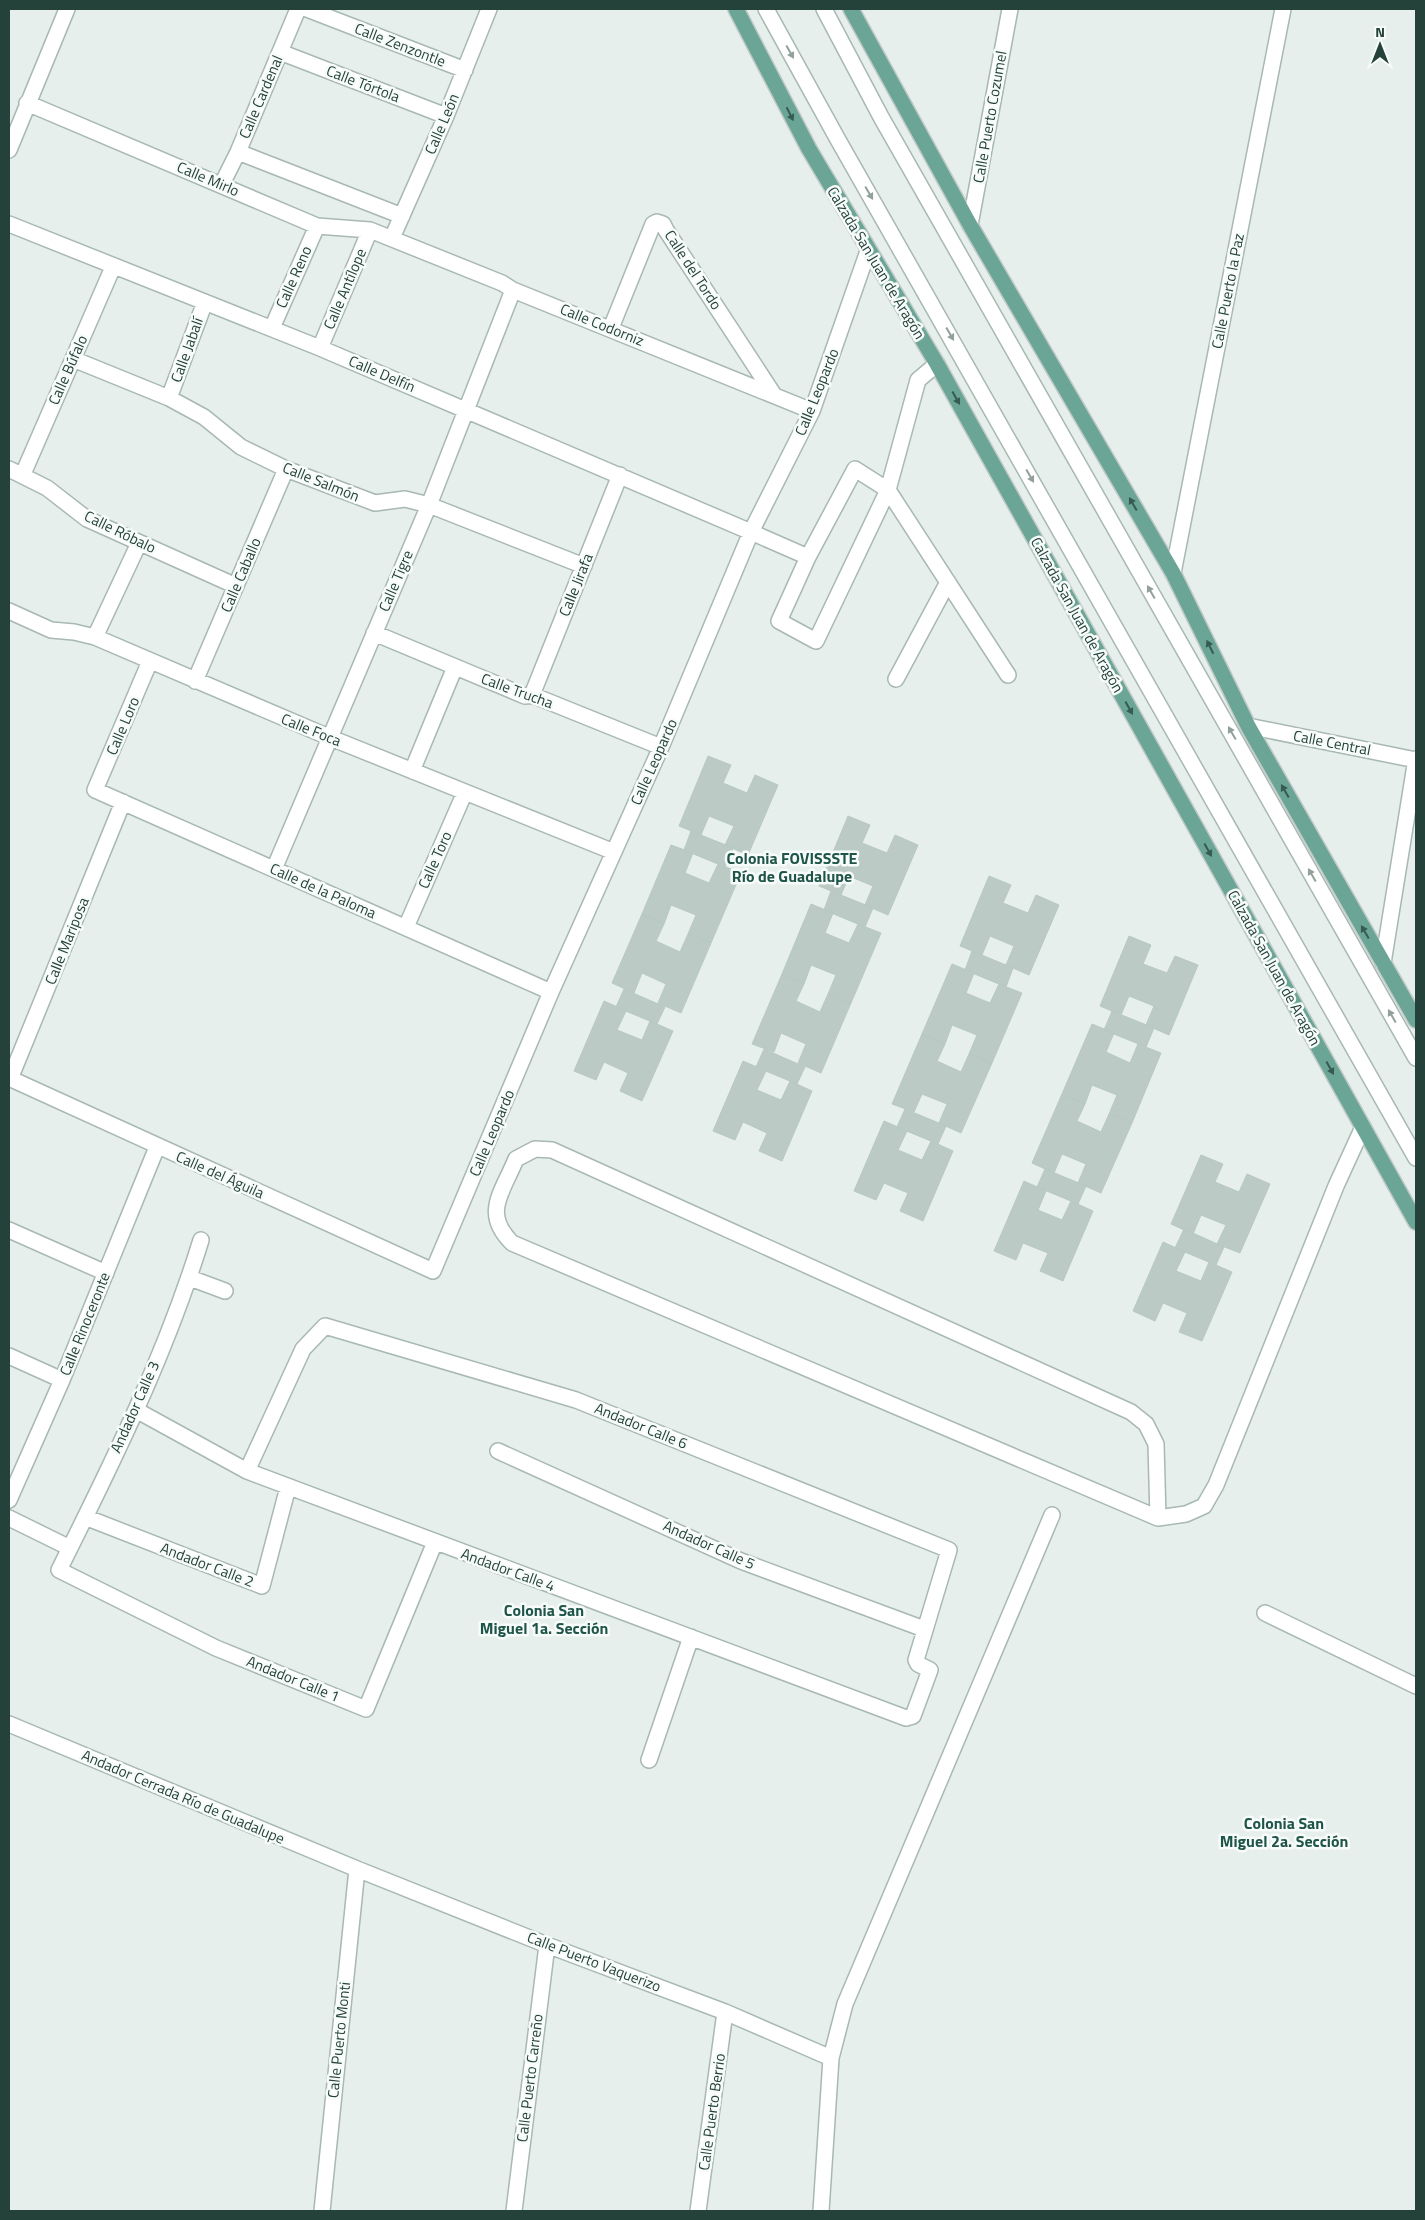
<svg xmlns="http://www.w3.org/2000/svg" width="1425" height="2220" viewBox="0 0 1425 2220" font-family="'Titillium Web',sans-serif">
<rect width="100%" height="100%" fill="#e6efeb"/>
<!-- building -->
<path fill="#bbcac4" stroke="#b8c9c2" d="M708 756 731 765 723 783 747 793 755 775 778 785 748 855 725 845 734 826 709 816 701 835 679 826Z
M848 816 870 825 862 843 887 853 895 835 918 845 888 915 865 905 873 886 849 876 841 895 819 886Z
M691 831 733 848 725 867 684 850Z
M671 845 693 853 685 873 709 883 718 864 741 873 711 943 688 934 696 915 671 905 664 924 642 914Z
M989 876 1011 885 1003 903 1028 913 1036 895 1059 905 1029 975 1006 965 1014 946 990 936 982 955 960 946Z
M831 891 873 908 865 927 824 910Z
M811 904 833 913 825 933 849 943 858 924 881 933 851 1003 828 994 836 975 811 965 804 984 782 974Z
M642 914 664 924 656 941 680 952 688 934 711 943 681 1013 658 1003 666 984 642 973 634 993 612 983Z
M1129 936 1151 945 1143 964 1167 973 1175 956 1198 965 1169 1035 1146 1025 1154 1006 1129 996 1121 1015 1100 1006Z
M972 951 1013 968 1006 987 965 970Z
M952 964 974 973 966 993 990 1003 999 984 1022 993 992 1063 969 1054 977 1035 952 1025 945 1044 922 1034Z
M782 974 804 984 796 1001 820 1012 828 994 851 1003 821 1073 798 1063 806 1044 781 1033 774 1052 752 1044Z
M624 989 665 1007 657 1024 616 1007Z
M604 1001 626 1011 617 1030 642 1040 650 1021 673 1031 642 1101 620 1091 628 1073 604 1062 596 1080 574 1071Z
M1112 1011 1154 1028 1146 1047 1104 1030Z
M1092 1024 1114 1033 1106 1052 1130 1063 1138 1044 1161 1053 1132 1123 1109 1114 1117 1095 1092 1085 1085 1104 1062 1094Z
M922 1034 945 1044 937 1061 961 1072 969 1054 992 1063 961 1133 939 1123 947 1104 922 1094 914 1112 892 1104Z
M764 1049 805 1067 797 1084 756 1067Z
M743 1061 766 1071 757 1090 781 1100 790 1081 812 1091 782 1161 759 1151 767 1133 743 1122 735 1140 713 1131Z
M1062 1094 1085 1104 1077 1121 1101 1132 1109 1114 1132 1123 1101 1193 1078 1183 1086 1164 1062 1154 1054 1173 1032 1163Z
M905 1109 946 1126 938 1144 897 1127Z
M884 1121 907 1131 898 1150 922 1160 931 1141 953 1151 923 1221 900 1211 908 1193 884 1183 876 1200 854 1191Z
M1201 1155 1223 1164 1215 1182 1239 1192 1247 1174 1270 1184 1240 1253 1217 1244 1226 1225 1201 1215 1193 1234 1171 1224Z
M1045 1169 1086 1186 1078 1204 1037 1187Z
M1024 1181 1046 1191 1038 1210 1062 1220 1071 1201 1093 1211 1063 1281 1040 1271 1048 1253 1023 1243 1016 1260 994 1251Z
M1184 1229 1224 1247 1216 1265 1175 1248Z
M1163 1242 1185 1252 1176 1271 1201 1281 1209 1262 1232 1272 1202 1341 1179 1332 1187 1313 1163 1303 1155 1321 1133 1311Z"/>
<g fill="none" stroke-linecap="round" stroke-linejoin="round">
<!-- lane casing -->
<g stroke="#a8b8b2" stroke-width="18">
<path id="lane" d="M766 9 837 138 1416 1158
M824 9 881 117 1416 1058
M937 364 918 380 888 490 816 641 779 621 808 557 855 469 888 490 1008 675
M751 532 808 557
M896 679 948 582
M1158 1518 1156 1444 1146 1424 1131 1412 552 1150 535 1149 516 1159C502 1193 482 1213 512 1243L1158 1518 1186 1514 1204 1506 1216 1485 1336 1186 1363 1127
M1265 1613 1416 1686"/>
</g>
<!-- street casing -->
<g stroke="#a8b8b2" stroke-width="18">
<path id="street" d="M307 9 465 70
M280 52 446 116
M27 103 317 226 370 230 502 283 513 290 812 411
M9 150 67 9
M238 152 402 216
M222 184 238 152 298 9
M9 224 320 348 751 532
M970 225 1010 9
M392 238 446 116 489 9
M272 328 317 226
M611 328 653 224 657 222 663 224 666 230 774 395
M320 348 370 230
M73 359 169 398 204 417 241 447 286 469 375 503 405 499 429 505 584 566
M169 398 205 302
M9 469 47 488 87 519 236 586
M23 474 113 267
M1173 573 1283 9
M9 611 51 630 74 632 95 637 331 738 614 852
M374 633 525 696 532 695 661 747
M95 637 139 543
M150 661 95 790 551 992
M195 681 286 469
M532 695 620 475
M1248 726 1416 760
M412 771 455 667
M274 869 429 505 513 290
M406 927 465 792
M1383 963 1416 759
M9 1078 433 1271 551 992 661 747 751 532 812 411 868 251
M10 1079 123 802
M9 1230 106 1273
M201 1240C166 1354 112 1464 59 1570L216 1648 366 1709 435 1542
M190 1278 225 1291
M9 1356 62 1380
M136 1410 247 1471 906 1718 913 1716 930 1670 918 1664 916 1660 949 1550 576 1400 325 1326 303 1349 247 1471
M498 1451 741 1561 924 1629
M9 1500 62 1380 157 1147
M85 1517 262 1586 288 1487
M9 1518 70 1548
M9 1724 357 1869 547 1945 725 2012 831 2058
M649 1760 691 1637
M322 2211 357 1869
M514 2211 547 1945
M698 2211 725 2012
M821 2211 831 2058 845 2004 1052 1515"/>
</g>
<!-- primary casing -->
<g stroke="#c2cac8" stroke-width="18">
<path id="primary" d="M736 9 809 149 937 364 1416 1222
M851 9 970 225 1173 573 1248 726 1416 1020"/>
</g>
<!-- lane -->
<use href="#lane" stroke="#fff" stroke-width="15"/>
<!-- street -->
<use href="#street" stroke="#fff" stroke-width="15"/>
<!-- primary -->
<use href="#primary" stroke="#6aa596" stroke-width="15"/>
</g>
<!-- one-way arrows -->
<defs><path id="oneway-solid" d="M-6-.8H1V-3.2L6.5 0L1 3.2V.8H-6Z" transform="scale(1.25)"/></defs>
<g fill="#92a09c">
<use href="#oneway-solid" transform="translate(790 52) rotate(61)"/>
<use href="#oneway-solid" transform="translate(869 193) rotate(60)"/>
<use href="#oneway-solid" transform="translate(950 334) rotate(60)"/>
<use href="#oneway-solid" transform="translate(1030 476) rotate(60)"/>
<use href="#oneway-solid" transform="translate(1151 592) rotate(-120)"/>
<use href="#oneway-solid" transform="translate(1232 733) rotate(-120)"/>
<use href="#oneway-solid" transform="translate(1312 875) rotate(-120)"/>
<use href="#oneway-solid" transform="translate(1392 1016) rotate(-120)"/>
</g>
<g fill="#365b51">
<use href="#oneway-solid" transform="translate(790 114) rotate(63)"/>
<use href="#oneway-solid" transform="translate(956 398) rotate(61)"/>
<use href="#oneway-solid" transform="translate(1133 504) rotate(-120)"/>
<use href="#oneway-solid" transform="translate(1210 647) rotate(-116)"/>
<use href="#oneway-solid" transform="translate(1129 708) rotate(61)"/>
<use href="#oneway-solid" transform="translate(1285 791) rotate(-120)"/>
<use href="#oneway-solid" transform="translate(1208 850) rotate(61)"/>
<use href="#oneway-solid" transform="translate(1365 932) rotate(-120)"/>
<use href="#oneway-solid" transform="translate(1330 1068) rotate(61)"/>
</g>
<g text-anchor="middle" stroke-width="5" stroke-linejoin="round" paint-order="stroke">
<!-- street labels -->
<g font-size="15" fill="#24423a" stroke="#f7fbf9">
<text transform="translate(400 45) rotate(21)" y="5">Calle Zenzontle</text>
<text transform="translate(363 84) rotate(21)" y="5">Calle Tórtola</text>
<text transform="translate(261 97) rotate(-67)" y="5">Calle Cardenal</text>
<text transform="translate(990 117) rotate(-80)" y="5">Calle Puerto Cozumel</text>
<text transform="translate(442 124) rotate(-67)" y="5">Calle León</text>
<text transform="translate(208 179) rotate(23)" y="5">Calle Mirlo</text>
<text transform="translate(876 263) rotate(59)" y="5">Calzada San Juan de Aragón</text>
<text transform="translate(693 270) rotate(57)" y="5">Calle del Tordo</text>
<text transform="translate(294 277) rotate(-66)" y="5">Calle Reno</text>
<text transform="translate(345 289) rotate(-67)" y="5">Calle Antílope</text>
<text transform="translate(1228 291) rotate(-79)" y="5">Calle Puerto la Paz</text>
<text transform="translate(602 325) rotate(22)" y="5">Calle Codorniz</text>
<text transform="translate(187 350) rotate(-70)" y="5">Calle Jabalí</text>
<text transform="translate(68 370) rotate(-66)" y="5">Calle Búfalo</text>
<text transform="translate(382 374) rotate(23)" y="5">Calle Delfín</text>
<text transform="translate(817 392) rotate(-68)" y="5">Calle Leopardo</text>
<text transform="translate(321 482) rotate(22)" y="5">Calle Salmón</text>
<text transform="translate(120 532) rotate(26)" y="5">Calle Róbalo</text>
<text transform="translate(241 575) rotate(-67)" y="5">Calle Caballo</text>
<text transform="translate(396 581) rotate(-67)" y="5">Calle Tigre</text>
<text transform="translate(576 585) rotate(-68)" y="5">Calle Jirafa</text>
<text transform="translate(1077 615) rotate(61)" y="5">Calzada San Juan de Aragón</text>
<text transform="translate(517 691) rotate(20)" y="5">Calle Trucha</text>
<text transform="translate(123 726) rotate(-67)" y="5">Calle Loro</text>
<text transform="translate(311 730) rotate(22)" y="5">Calle Foca</text>
<text transform="translate(1332 743) rotate(11)" y="5">Calle Central</text>
<text transform="translate(654 762) rotate(-66)" y="5">Calle Leopardo</text>
<text transform="translate(435 860) rotate(-66)" y="5">Calle Toro</text>
<text transform="translate(323 891) rotate(24)" y="5">Calle de la Paloma</text>
<text transform="translate(67 941) rotate(-68)" y="5">Calle Mariposa</text>
<text transform="translate(1274 968) rotate(61)" y="5">Calzada San Juan de Aragón</text>
<text transform="translate(492 1133) rotate(-67)" y="5">Calle Leopardo</text>
<text transform="translate(220 1175) rotate(24)" y="5">Calle del Águila</text>
<text transform="translate(85 1324) rotate(-68)" y="5">Calle Rinoceronte</text>
<text transform="translate(135 1407) rotate(-66)" y="5">Andador Calle 3</text>
<text transform="translate(641 1426) rotate(22)" y="5">Andador Calle 6</text>
<text transform="translate(709 1545) rotate(24)" y="5">Andador Calle 5</text>
<text transform="translate(207 1565) rotate(21)" y="5">Andador Calle 2</text>
<text transform="translate(508 1570) rotate(20)" y="5">Andador Calle 4</text>
<text transform="translate(293 1679) rotate(22)" y="5">Andador Calle 1</text>
<text transform="translate(183 1797) rotate(23)" y="5">Andador Cerrada Río de Guadalupe</text>
<text transform="translate(594 1962) rotate(21)" y="5">Calle Puerto Vaquerizo</text>
<text transform="translate(339 2040) rotate(-84)" y="5">Calle Puerto Monti</text>
<text transform="translate(530 2078) rotate(-83)" y="5">Calle Puerto Carreño</text>
<text transform="translate(712 2112) rotate(-82)" y="5">Calle Puerto Berrio</text>
</g>
<!-- neighbourhood labels -->
<g font-size="16" font-weight="bold" fill="#1f5548" stroke="#f7fbf9">
<text x="792" y="864">Colonia FOVISSSTE<tspan x="792" dy="18">Río de Guadalupe</tspan></text>
<text x="544" y="1616">Colonia San<tspan x="544" dy="18">Miguel 1a. Sección</tspan></text>
<text x="1284" y="1829">Colonia San<tspan x="1284" dy="18">Miguel 2a. Sección</tspan></text>
</g>
</g>
<!-- border -->
<rect width="1425" height="2220" fill="none" stroke="#24423a" stroke-width="20"/>
<!-- north arrow -->
<g transform="translate(1380 45)" stroke="#f7fbf9" stroke-width="4" paint-order="stroke">
<path d="M0-4L9 19L0 12L-9 19Z" fill="#24423a"/>
<text y="-8" font-size="14" font-weight="bold" text-anchor="middle" fill="#24423a">N</text>
</g>
</svg>
